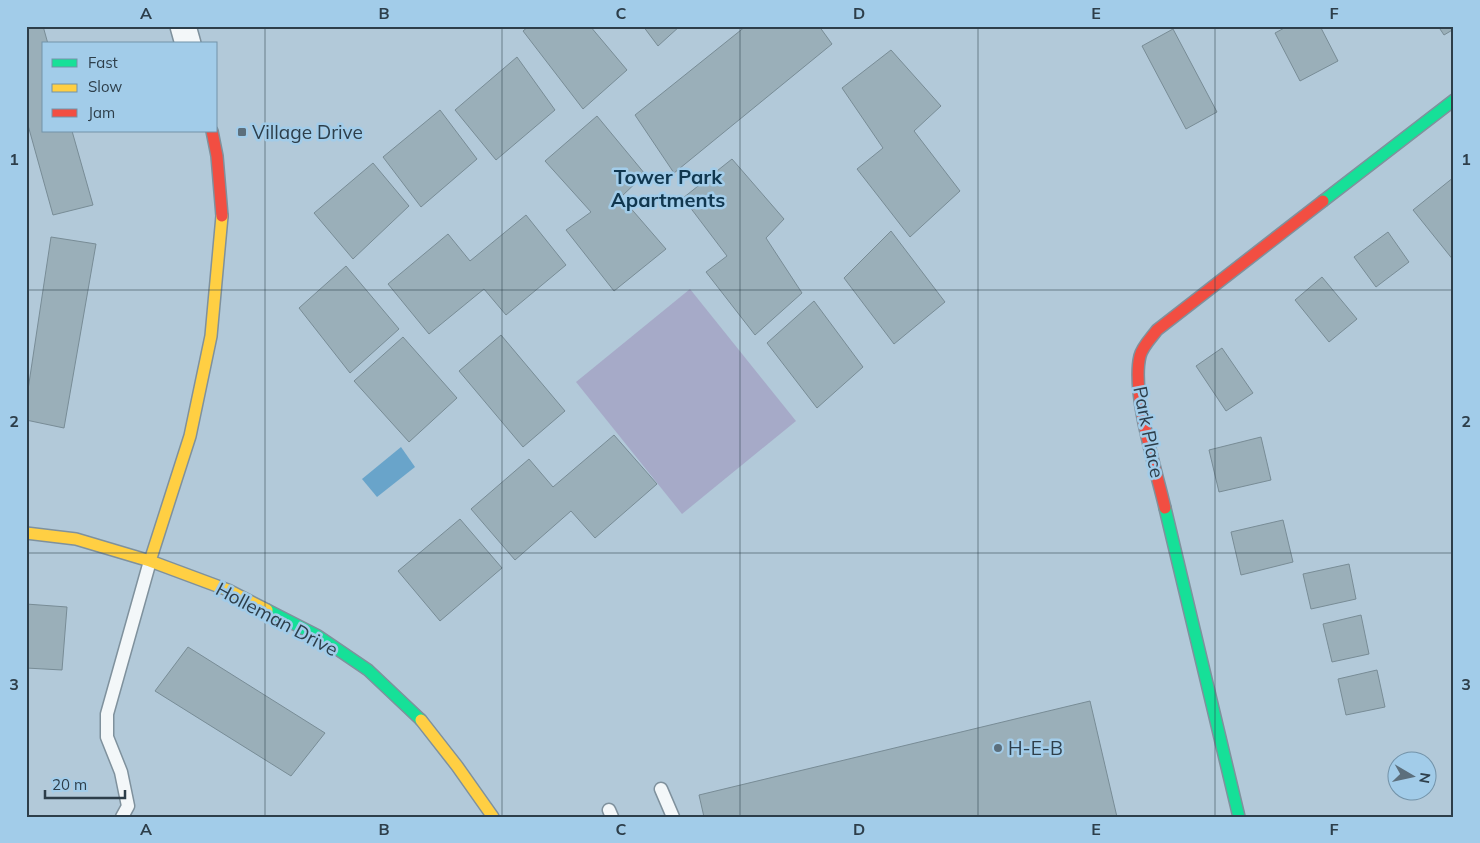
<svg xmlns="http://www.w3.org/2000/svg" width="1480" height="843" viewBox="0 0 1480 843" font-family="Mulish,sans-serif">
<rect width="100%" height="100%" fill="#b2c9d9"/>
<!-- green -->
<path fill="#a6aac8" d="M690 289 796 421 682 514 576 382Z"/>
<!-- water -->
<path fill="#69a4ca" d="M401 447 415 467 377 497 362 479Z"/>
<!-- building -->
<path fill="#9aafb9" stroke="#788c96" d="M26 26H43L48 44H44V131H72L93 205 53 215 26 118Z
M529 26H590L627 70 583 109 523 31Z
M643 26H680L658 46Z
M746 26H819L832 44 674 173 635 115Z
M1288 26H1320L1338 61 1300 81 1275 33Z
M1438 26H1454V29L1444 35Z
M1173 29 1217 112 1186 129 1142 46Z
M891 50 941 106 914 131 960 191 910 237 857 169 883 148 842 88Z
M517 57 555 110 496 160 455 110Z
M440 110 477 159 421 207 383 157Z
M597 116 645 174 621 197 666 249 614 291 566 230 591 212 545 161Z
M732 159 784 219 766 238 802 293 755 335 706 272 727 256 683 198Z
M373 163 409 206 353 259 314 213Z
M1454 177V261L1413 210Z
M526 215 566 265 506 315 484 289 429 334 388 284 448 234 470 261Z
M891 231 945 302 894 344 844 278Z
M1388 232 1409 262 1376 287 1354 257Z
M51 237 96 244 64 428 26 420V403Z
M346 266 399 329 350 373 299 308Z
M1322 277 1357 319 1329 342 1295 300Z
M814 301 863 367 817 408 767 343Z
M501 335 565 411 523 447 459 371Z
M403 337 457 398 409 442 354 381Z
M1222 348 1253 393 1226 411 1196 366Z
M614 435 657 484 595 538 571 511 515 560 471 509 529 459 553 487Z
M1261 437 1271 480 1219 492 1209 450Z
M460 519 502 568 440 621 398 571Z
M1283 520 1293 562 1241 575 1231 532Z
M1349 564 1356 599 1311 609 1303 574Z
M26 604 67 607 62 670 26 668Z
M1361 615 1369 654 1332 662 1323 624Z
M188 647 325 733 291 776 155 691Z
M1377 670 1385 707 1346 715 1338 679Z
M1090 701 1117 817H704L699 795Z"/>
<g fill="none" stroke-linecap="round" stroke-linejoin="round">
<!-- lane casing -->
<g stroke="#7f919d" stroke-width="15">
<path id="lane" d="M661 789 673 817
M609 810 612 817
M122 817 128 806 121 772 107 737V714L150 561"/>
</g>
<!-- street casing -->
<g stroke="#7f919d" stroke-width="28">
<path id="street" d="M183 26 188 44"/>
</g>
<!-- fast casing -->
<g stroke="#7f919d" stroke-width="14">
<path id="fast" d="M1323 201 1454 100
M1165 508 1239 817
M267 610 318 636 368 670 421 720"/>
</g>
<!-- slow casing -->
<g stroke="#7f919d" stroke-width="14">
<path id="slow" d="M26 533 76 539 150 561 228 590 267 610
M150 561 190 436 211 336 222 216
M421 720 457 766 493 817"/>
</g>
<!-- jam casing -->
<g stroke="#7f919d" stroke-width="14">
<path id="jam" d="M212 131 217 156 222 216
M1165 508C1156 469 1131 393 1140 356 1142 347 1152 337 1157 330L1323 201"/>
</g>
<!-- lane -->
<use href="#lane" stroke="#f3f7f9" stroke-width="12"/>
<!-- street -->
<use href="#street" stroke="#f3f7f9" stroke-width="25"/>
<!-- fast -->
<use href="#fast" stroke="#16e098" stroke-width="11"/>
<!-- slow -->
<use href="#slow" stroke="#ffcf43" stroke-width="11"/>
<!-- jam -->
<use href="#jam" stroke="#f24e42" stroke-width="11"/>
</g>
<!-- grid -->
<path fill="none" stroke="#2d3e4a" stroke-width="1" stroke-opacity="0.55" d="M265 26V817M502 26V817M740 26V817M978 26V817M1215 26V817M26 290H1454M26 553H1454"/>
<!-- markers -->
<g fill="#5c6f7c" stroke="#a2cce9" stroke-width="2">
<rect x="237" y="127" width="10" height="10" rx="2.5"/>
<circle cx="998" cy="748" r="5"/>
</g>
<g text-anchor="middle" stroke-width="5" stroke-linejoin="round" paint-order="stroke">
<!-- poi labels -->
<g font-size="19" fill="#2d3e4a" stroke="#a2cce9" text-anchor="start">
<text x="252" y="139">Village Drive</text>
<text x="1008" y="755">H-E-B</text>
</g>
<!-- street labels -->
<g font-size="19" fill="#2d3e4a" stroke="#a2cce9">
<text transform="translate(1149 432) rotate(79)" y="7">Park Place</text>
<text transform="translate(277 619) rotate(28)" y="7">Holleman Drive</text>
</g>
<!-- neighbourhood labels -->
<g font-size="20" font-weight="bold" fill="#10374f" stroke="#a2cce9">
<text x="668" y="184">Tower Park<tspan x="668" dy="23">Apartments</tspan></text>
</g>
</g>
<!-- border -->
<rect width="1480" height="843" fill="none" stroke="#a2cce9" stroke-width="55"/>
<!-- legend -->
<rect x="42" y="42" width="175" height="90" fill="#a2cce9" stroke="#7393a9"/>
<rect x="52" y="59" width="25" height="8" fill="#16e098" stroke="#7393a9"/>
<text x="88" y="68" font-size="15" fill="#2d3e4a">Fast</text>
<rect x="52" y="84" width="25" height="8" fill="#ffcf43" stroke="#7393a9"/>
<text x="88" y="92" font-size="15" fill="#2d3e4a">Slow</text>
<rect x="52" y="109" width="25" height="8" fill="#f24e42" stroke="#7393a9"/>
<text x="88" y="118" font-size="15" fill="#2d3e4a">Jam</text>
<!-- north arrow -->
<g transform="translate(1412 776) rotate(99)"><circle r="24" fill="#a2cce9" stroke="#7393a9"/>
<path d="M0-4L9 19L0 12L-9 19Z" fill="#5c6f7c"/>
<text y="-8" font-size="14" font-weight="bold" text-anchor="middle" fill="#2d3e4a">N</text>
</g>
<!-- scale -->
<path d="M45 790v8h80v-8" fill="none" stroke="#2d3e4a" stroke-width="2.5"/>
<text x="52" y="790" font-size="15" fill="#2d3e4a" stroke="#a2cce9" stroke-width="4" paint-order="stroke">20 m</text>
<rect x="28" y="28" width="1424" height="788" fill="none" stroke="#2d3e4a" stroke-width="2"/>
<g font-size="16" text-anchor="middle" font-weight="bold" fill="#2d3e4a">
<text x="146" y="19">A</text>
<text x="384" y="19">B</text>
<text x="621" y="19">C</text>
<text x="859" y="19">D</text>
<text x="1096" y="19">E</text>
<text x="1334" y="19">F</text>
<text x="14" y="165">1</text>
<text x="1466" y="165">1</text>
<text x="14" y="427">2</text>
<text x="1466" y="427">2</text>
<text x="14" y="690">3</text>
<text x="1466" y="690">3</text>
<text x="146" y="835">A</text>
<text x="384" y="835">B</text>
<text x="621" y="835">C</text>
<text x="859" y="835">D</text>
<text x="1096" y="835">E</text>
<text x="1334" y="835">F</text>
</g>
</svg>
